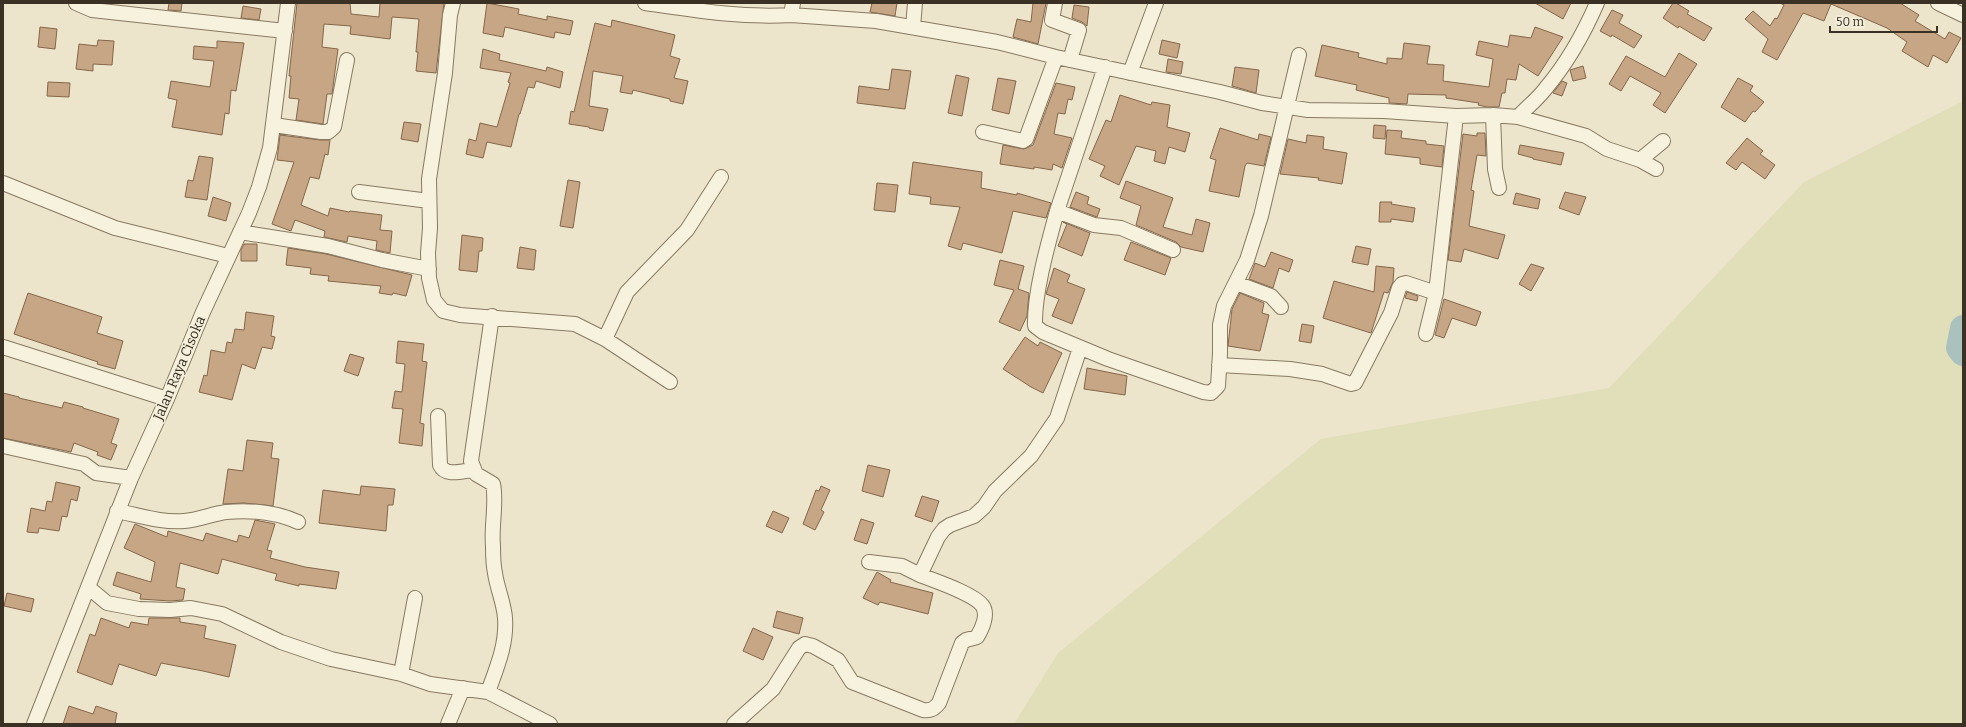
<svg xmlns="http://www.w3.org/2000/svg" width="1966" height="727" viewBox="0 0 1966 727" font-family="Bitter,serif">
<rect width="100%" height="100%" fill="#ece5cc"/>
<!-- farmland -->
<path fill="#e1deba" d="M1963 101V724H1014L1058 653 1321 439 1609 388 1804 182Z"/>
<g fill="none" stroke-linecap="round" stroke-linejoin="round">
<!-- river -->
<path stroke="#abc1bd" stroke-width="26" d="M1963 328 1959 348 1963 353"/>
</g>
<!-- building -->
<path fill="#c6a685" stroke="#856649" d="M169 3H182L181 11 168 10Z
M297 3H350L351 14 379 17 380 3H444L436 73 416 71 418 52H416L419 19 392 17 390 39 350 34 351 26 324 24 322 47 338 49 332 94H327L323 124 296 120 299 99 289 98 291 76H289Z
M487 3 519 9 518 14 547 20V16L573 21 570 35 555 32 554 38 505 27 503 37 483 33Z
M872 3H897L895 16 870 12Z
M1033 3H1046L1038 44 1013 37 1017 19 1031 22Z
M1535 3H1571L1563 19Z
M1673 3H1676L1689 11 1687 14 1712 28 1704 41 1679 26 1678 28 1663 18Z
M1780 3H1900L1919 15 1915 21 1945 39 1949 32 1961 38 1947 63 1933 55 1928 67 1902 51 1907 42 1887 28 1831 4 1824 21 1803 13 1777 60 1762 52 1768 39 1745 19 1753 11 1770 26 1775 18 1777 19 1784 5Z
M1074 5 1089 7 1087 26 1082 22 1072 18Z
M243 6 261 9 259 20 241 18Z
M1612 10 1623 15 1619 23 1642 36 1634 48 1612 35 1611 37 1600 31Z
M612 20 675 35 670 56 680 59 674 78 688 81 683 104 670 101V99L633 90 632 94 620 92 623 76 593 71 589 106 608 109 603 131 589 128V127L569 124 571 111 574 112 595 23 611 27Z
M40 27 57 29 55 49 38 47Z
M1535 27 1563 37 1538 76 1519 64 1516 80 1507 79 1505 93H1502L1499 107H1487L1478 105 1479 103 1446 98V95L1408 94 1407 104 1389 103V98L1356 90 1357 85 1315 76 1322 45 1359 53 1358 57 1387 64V58L1402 59 1404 43 1430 46 1427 64 1444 65 1443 81 1489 87 1493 59 1476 55 1479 41 1508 47 1510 35 1531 38Z
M98 40 114 41 112 65 93 64V71L76 69 79 44 97 46Z
M1162 40 1180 44 1177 58 1159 54Z
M217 41 244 43 236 91 231 90 229 114 225 113 222 135 172 127 177 100 168 98 171 81 210 87 214 61 193 59 194 46 217 48Z
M483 49 500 54 499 60 546 71 547 67 563 72 560 88 536 81 534 88 528 87 520 114H519L511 147 487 142 483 158 466 154 469 139 476 141 480 123 497 127 510 83 508 82 511 73 480 68Z
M1679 53 1697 64 1665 113 1653 105 1661 93 1630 76 1621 91 1609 84 1626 56 1665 77Z
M1168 59 1183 62 1181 74 1166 72Z
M1583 66 1586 78 1573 81 1570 70Z
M1235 67 1259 70 1256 93 1232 86Z
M892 69 911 71 905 109 857 103 859 86 889 90Z
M956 75 969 78 962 116 948 113Z
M998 78 1016 81 1009 114 992 110Z
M1738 78 1753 86 1750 91 1764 102 1755 112 1753 111 1745 122 1721 107Z
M1562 81 1567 83 1562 96 1553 93Z
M48 82 70 83 69 97 47 96Z
M1056 83 1075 87 1072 100 1068 99 1065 114 1058 113 1054 134 1072 138 1062 168 1053 164 1052 170 1034 167V169L1000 164 1003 145 1024 149 1033 145Z
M1120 95 1151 105 1152 102 1170 105 1167 127 1190 133 1185 152 1169 147 1165 164 1154 161 1156 151 1136 146 1119 185 1100 176 1105 166 1089 159 1106 120 1111 122Z
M404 122 421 124 418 142 401 139Z
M1374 125 1386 126 1385 139 1373 138Z
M1220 128 1258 140 1259 134 1271 137 1264 166 1247 163 1245 166 1239 197 1209 191 1216 160 1210 158Z
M1387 130 1402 131 1401 138 1426 141V144L1444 146 1442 167 1420 164V158L1385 154Z
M1477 133H1485L1486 156 1477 155 1471 190 1474 191 1469 226 1505 235 1498 259 1464 249 1461 262 1448 260 1463 134 1477 136Z
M280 135 320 140H330L328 155 325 154 319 179 310 177 301 205 328 216 330 208 349 212 350 211 382 215 380 230 392 231 390 253 376 250 377 241 348 236 347 242 324 237 325 231 295 220 291 231 272 224 294 162 277 160Z
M1307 135 1324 137 1323 149 1347 153 1342 184 1318 180 1319 178 1280 174 1288 139 1306 143Z
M1747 138 1763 151 1760 154 1775 165 1765 179 1742 162 1736 170 1726 163Z
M1520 145 1564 153 1561 165 1533 159V158L1518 154Z
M199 156 213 158 207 200 185 197 188 180 193 181Z
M913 162 982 172 981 188 1017 195V193L1051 203 1046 218 1013 211 1002 253 963 243 961 250 948 246 960 207 930 204 931 197 909 194Z
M568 180 580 182 573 228 560 226Z
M1126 181 1173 198 1163 227 1192 235 1196 219 1210 223 1203 252 1181 247 1176 242 1136 225 1141 206 1120 198Z
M877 183 898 185 895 212 874 210Z
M1076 192 1089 197 1087 204 1100 209 1097 217 1070 207Z
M1565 192 1586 197 1579 215 1559 208Z
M1516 193 1540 199 1538 209 1513 204Z
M213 197 231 203 226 221 208 216Z
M1380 202H1392L1391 204 1415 208 1413 222 1391 219V222H1379Z
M1063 222 1090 233 1082 256 1058 246 1067 224Z
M462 235 483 238 482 251H479L477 272 459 270Z
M1131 242 1171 258 1165 275 1124 260Z
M244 244H257V261H241V250Z
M1356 246 1371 249 1368 265 1352 262Z
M520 247 536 250 534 270 517 268Z
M288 248 326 254 412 275 406 296 393 293 392 295 379 293 381 286 328 281 329 276 310 274 311 268 286 265Z
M1271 252 1293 260 1289 272 1279 268 1273 288 1249 279 1255 263 1265 267Z
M1000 260 1024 266 1018 289 1029 293 1027 316 1020 331 999 322 1014 290 994 285Z
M1531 264 1544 268 1531 291 1519 284Z
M1376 266 1394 268 1393 282 1388 293 1384 292 1371 333 1323 318 1334 281 1374 292Z
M1054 268 1070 275 1067 282 1085 289 1072 324 1052 316 1059 299 1046 294Z
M1407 292 1418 296 1417 301 1405 298Z
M28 293 102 317 97 333 123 341 115 369 97 364 98 362 14 334Z
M1240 293 1264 303 1262 313 1269 315 1260 351 1228 346 1232 309Z
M1444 299 1481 312 1476 326 1452 318 1444 338 1435 335Z
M246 312 274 316 271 336 275 337 272 349 262 347 255 369 242 364 232 400 199 392 204 375 207 376 211 350 225 353 227 342 232 343 235 329 244 330Z
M1302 324 1314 326 1311 343 1299 341Z
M1025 337 1038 346 1040 342 1062 353 1043 393 1031 387 1003 369Z
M398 341 424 344 422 361 427 362 420 423 424 424 422 446 399 443 403 409 392 408 395 391 402 392 405 364 396 363Z
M350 354 364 358 358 376 344 371Z
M1087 368 1127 376 1125 395 1084 389Z
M3 393 19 397V398L62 408 64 402 83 407V408L119 419 111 443 117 445 111 460 97 455 98 452 74 443 71 452 3 438Z
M247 440 273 443 271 458 279 459 273 506 244 503 223 504 228 469 243 471Z
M868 465 890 470 883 497 862 491Z
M56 482 80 487 77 501 71 499 67 517 62 516 59 531 39 528 38 533 27 532 31 508 45 511 47 501 52 502Z
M361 486 395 489 393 505H388L386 531 319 523 323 490 360 495Z
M821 486 830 490 821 510 824 512 815 530 803 524 816 490 819 491Z
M922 496 939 501 932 522 915 516Z
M773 511 789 518 782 533 766 526Z
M861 519 874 523 867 544 854 540Z
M255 520 275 524 267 550 272 551 270 558 305 567 339 572 336 589 299 584V586L275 580 277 574 222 559 218 574 180 563 176 587 185 589 183 600 170 601 140 599 141 594 113 585 117 572 151 582 155 562 124 548 135 524 167 537 168 531 203 541 206 533 237 542 239 535 249 538Z
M877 572 891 580 890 582 933 593 928 614 880 602 878 605 863 598Z
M7 593 34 599 31 612 4 606Z
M777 611 803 618 799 634 773 627Z
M101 618 129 628 131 622 148 625 149 618H180V622L206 626 204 638 236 645 229 677 203 671 161 663 156 676 119 664 112 685 77 672 90 634 95 636Z
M753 628 773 637 763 660 743 651Z
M69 706 93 714 96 706 117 713 115 724H63Z"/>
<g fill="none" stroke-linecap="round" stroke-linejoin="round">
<!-- minor casing -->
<g stroke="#887961" stroke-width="16">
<path id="minor" d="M76 3 92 10 285 31
M453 3 450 15 445 73 429 179 430 228 428 253 429 278 434 300 443 311 460 315 575 324 605 339 670 382
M645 3C694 10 740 18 791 15L793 3
M1055 3 1052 20 1079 30 1070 60
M1938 3 1963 15
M791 15 876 21 997 42 1056 57 1220 92 1262 103 1308 110 1384 111 1456 116 1493 115 1518 117C1527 107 1538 99 1546 88 1567 63 1584 33 1597 3
M913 27 915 3
M1130 73 1156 3
M1493 115 1495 169 1499 188
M1518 117 1586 136 1607 149 1640 160 1656 169
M274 125 321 132H328L334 127 347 60
M983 132 1023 141 1026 139 1056 57
M1640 160 1663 141
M3 183 115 228 228 256
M359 192 429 201
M1057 211 1105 67
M240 232 328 246 382 260 429 269
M1173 250 1121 228 1094 225 1057 211C1048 244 1034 293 1035 326L1043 332 1108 359 1203 392 1211 393 1218 386 1220 353V325L1224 306 1247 260 1261 216 1299 55
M1236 283 1271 296 1281 307
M1426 334 1436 293 1456 116
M605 339 627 292 687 230 721 177
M3 347 167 399
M1219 365 1290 369 1322 374 1351 384 1355 383 1391 313 1399 288 1402 284 1406 283 1436 293
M438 416 440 465C445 477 463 471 473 470
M3 446 84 464 96 473 131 478
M117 511C138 515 162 523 184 521 198 520 212 514 226 512 249 510 276 512 298 522
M869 562 902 566 920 575 938 537 944 529 950 525 974 516 984 507 995 491 1031 456 1057 418 1080 348
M88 587 107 603 139 609 170 610 191 608 222 614 281 642 331 659 401 674 430 684 488 692 550 724
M401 674 415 598
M488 692C497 667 507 644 505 618 504 603 497 588 495 573 493 564 493 555 493 546 491 526 497 502 493 484L476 474 471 461 492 316
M34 724 131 478 167 399 203 312 249 213 259 187 270 148 288 3
M448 724 463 688
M734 724 773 689 799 648 805 644 813 646 838 660 852 682 923 710C931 711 934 709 939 703L962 643 966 640 977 637C982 629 989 614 982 605 972 593 935 581 920 575"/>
</g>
<!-- minor -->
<use href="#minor" stroke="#f7f2de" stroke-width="14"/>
</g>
<g text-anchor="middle" stroke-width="3" stroke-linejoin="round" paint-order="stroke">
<!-- street labels -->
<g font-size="14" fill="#3a3023" stroke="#f4efdb">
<text transform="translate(179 368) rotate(-67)" y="5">Jalan Raya Cisoka</text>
</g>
</g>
<!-- border -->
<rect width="1966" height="727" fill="none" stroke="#3a3023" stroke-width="8"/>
<!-- scale -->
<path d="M1830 26v6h107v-6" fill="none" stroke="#3a3023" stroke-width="2"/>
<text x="1836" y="26" font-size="12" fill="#3a3023" stroke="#f4efdb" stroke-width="3" paint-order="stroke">50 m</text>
</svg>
